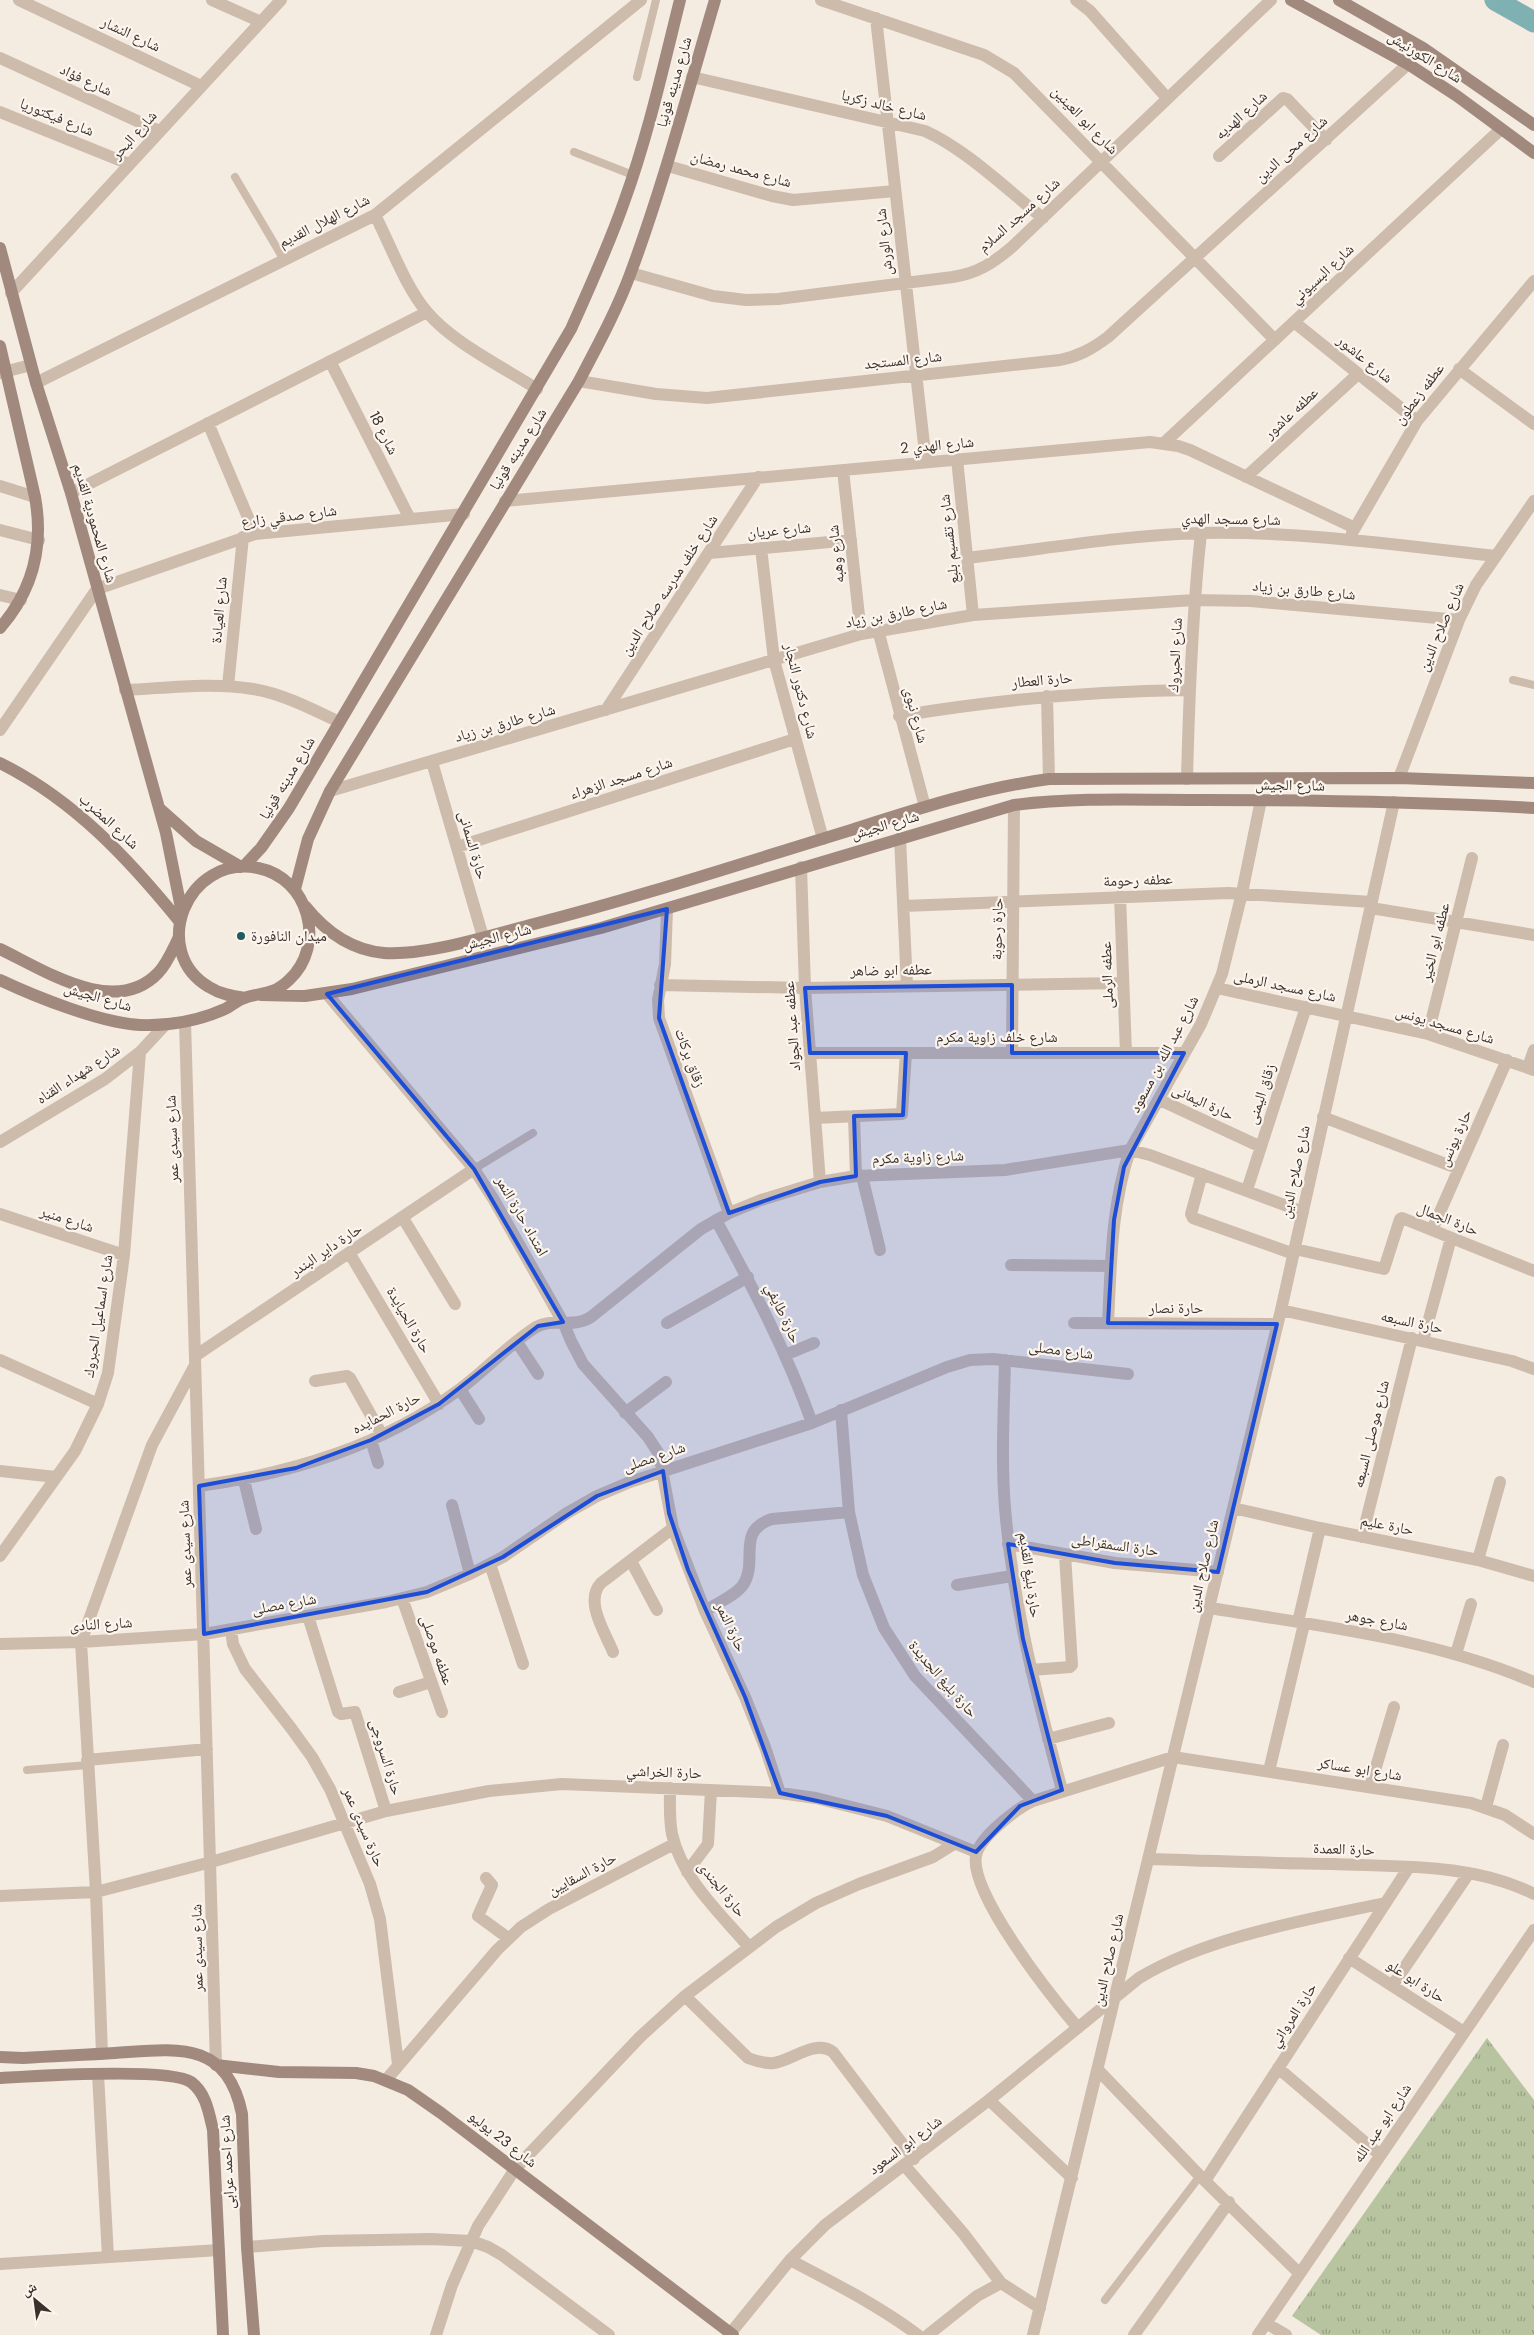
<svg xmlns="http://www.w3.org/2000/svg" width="1534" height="2335" viewBox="0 0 1534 2335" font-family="'DM Sans','Noto Naskh Arabic',sans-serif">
<defs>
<pattern id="grass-tufts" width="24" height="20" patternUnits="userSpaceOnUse" patternTransform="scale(1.25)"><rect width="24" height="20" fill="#b8c4a0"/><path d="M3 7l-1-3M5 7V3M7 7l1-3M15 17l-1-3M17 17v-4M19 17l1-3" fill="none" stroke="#97a083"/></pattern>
</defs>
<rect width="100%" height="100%" fill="#f4ebe1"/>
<!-- grass -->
<path fill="url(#grass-tufts)" d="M1487 2038 1534 2100V2335H1321L1292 2316Z"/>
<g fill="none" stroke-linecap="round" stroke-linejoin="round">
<!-- canal -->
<path stroke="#7fb0b2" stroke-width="21" d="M1495 0 1534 22"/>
<!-- lane -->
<path stroke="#cdbbac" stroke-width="8" d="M637 77 656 0
M574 152 633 175
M235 177 284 260
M1513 680 1534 685
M474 1169 533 1133
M27 1770 88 1765
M1105 2300 1200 2176"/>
<!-- street -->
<path stroke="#cdbbac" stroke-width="12" d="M19 0 201 86
M212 0 261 22
M821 0 984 55 1014 73 1275 340
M1076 0 1090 11 1167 98
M876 18 926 462
M0 58 159 131
M692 77 925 131C967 150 1006 189 1043 218
M0 112 129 164
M1219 156 1283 98 1287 99 1326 140
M668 166 772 196 793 200 895 191
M375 215C390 244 406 288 427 312 453 343 503 367 537 389
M631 273 713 296 746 300 778 299 953 277C978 273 993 263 1012 247L1271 0
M11 293 281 0
M1294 322 1417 421
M330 361 410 519
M1459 369 1534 424
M0 373 31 365
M579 381 656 394 707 398 1060 360C1079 356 1092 349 1108 337L1408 64
M36 383 375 215 641 0
M208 423 255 534
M1164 443 1501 129
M957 459 973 615
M843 470 861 634
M1246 477 1358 374
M0 486 35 497
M71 493 427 312
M505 501 1150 442 1178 446 1190 450 1355 528
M0 530 39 540
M1352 533 1417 421 1534 281
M761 548 774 660 823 839
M710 553 851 540
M967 558C1045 549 1123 535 1201 533 1299 531 1398 545 1495 556
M0 595 21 600
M878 630 925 807
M228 686 243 537
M125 690C168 688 211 682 253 689 283 694 312 709 339 722
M1047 696 1049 779
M606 710 758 477
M899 716C995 700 1091 691 1189 690
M0 730 97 589 255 534 464 514
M432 762 483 937
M1399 778 1459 620 1476 585 1534 501
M1187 779C1189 696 1192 615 1201 533
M330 791 861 634 973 615 1194 600 1251 601 1459 620
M900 838 907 986
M457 847 795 739
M801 867 805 988 820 1182
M1120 896 1126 1053
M904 906 1228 893 1372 902
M1371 908 1534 935
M667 909 665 964 658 1000 659 1018 729 1213
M660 985 805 988 1123 983
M1217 988 1428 1034 1534 1070
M327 994 474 1169 494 1200 564 1324 571 1341 583 1364 648 1437 659 1454 673 1528 705 1611 745 1697 765 1747 780 1793
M185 1022 216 2065
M1428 1034 1472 858
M810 1053H1184
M1012 1053 1014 805
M1528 1067 1534 1050
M1160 1100 1261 1147
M854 1116 856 1176
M1323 1117 1459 1169
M815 1118 902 1114 906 1053
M0 1142 105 1079 140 1052 166 1024
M1202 1174 1191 1214 1193 1218 1294 1254
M862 1176 880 1250
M1247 1190 1306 1007
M0 1214 124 1255
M403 1218 455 1304
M716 1220C752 1286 787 1352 812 1423
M1432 1230 1507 1060
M1295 1249 1384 1269 1400 1219 1402 1218 1534 1271
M350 1254 439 1404
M1011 1265 1111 1266
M1281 1310 1512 1361 1534 1369
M667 1323 748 1277
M1074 1323 1277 1324
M1108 1323C1111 1265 1111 1206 1130 1150L1201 1024 1222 974 1242 893 1261 800
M1423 1341 1451 1238
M517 1342 538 1374
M785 1355 814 1343
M195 1356 474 1169
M0 1360 98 1404
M1005 1360C1004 1409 1001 1459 1005 1508 1013 1605 1037 1697 1062 1790
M315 1381 347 1376 350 1378 382 1435
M460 1389 479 1419
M841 1410 849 1512 863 1575 884 1628 915 1676 1033 1801
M625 1413 666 1382
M371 1440 378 1463
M0 1471 56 1477
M244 1480 256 1529
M199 1486C293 1473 382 1446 460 1389 486 1370 509 1344 536 1327 554 1317 573 1329 591 1317L701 1229 729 1213 761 1200 820 1182 856 1176 1005 1170 1130 1150 1150 1155 1303 1212
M452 1505 470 1574
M1233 1508 1320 1528 1478 1560 1534 1576
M1362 1537 1412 1338
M1008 1544 1115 1563 1218 1572
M0 1556 75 1451 98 1404 108 1373 124 1255 140 1052
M1478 1560 1500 1482
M631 1561 657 1610
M490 1564 523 1664
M957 1585 1012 1576
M402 1598 442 1712
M1210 1608C1319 1626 1431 1638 1534 1682
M705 1611C717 1603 735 1596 743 1585 759 1561 735 1531 772 1519L849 1512
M308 1616 338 1712 341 1714 355 1712 386 1811
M1298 1622 1320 1528
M231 1630 233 1644 245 1669 291 1728 312 1757 330 1789 370 1884 380 1919 398 2064
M0 1644 81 1642 204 1634 386 1602 427 1592 470 1574 503 1557 567 1513 597 1496 630 1482 812 1423 947 1367 970 1360 993 1359 1128 1374
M613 1652C605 1632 584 1601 601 1583L673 1528
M1456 1654 1471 1604
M1031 1670 1070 1667 1072 1665 1065 1555
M399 1692 431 1682
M1048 1739 1109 1723
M87 1760 207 1749
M1269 1771 1304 1624
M1370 1787 1394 1707
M670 1788C670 1803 669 1819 672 1834 682 1879 720 1913 749 1947
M1486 1807 1503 1745
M1149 1859C1210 1861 1271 1863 1332 1864 1399 1867 1473 1863 1534 1894
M687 1872 708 1844 711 1790
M486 1878 492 1885 478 1916 508 1938
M0 1896 96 1892 211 1862 386 1811 489 1791 562 1784 780 1793 816 1798 887 1816 976 1852
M1349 1958 1464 2032
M1392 1986 1469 1873
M685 1996 748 2058C756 2061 765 2064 774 2063 793 2060 815 2039 833 2052L914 2159
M1078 2028C1055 2001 963 1887 977 1852 983 1835 1017 1808 1033 1801L1173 1757 1471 1803 1505 1815 1534 1834
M102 2054 96 1892 81 1642 152 1445 195 1365
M1278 2068 1380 2155
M1098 2070 1200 2176 1299 2273
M98 2074 108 2257
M386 2080 497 1950 521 1927 549 1909 674 1844
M989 2100 1072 2178
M905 2166 963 2233 1001 2283 1040 2308
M1205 2181 1409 1867
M247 2247 323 2241 431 2239 471 2241 488 2247 502 2255 609 2335
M790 2260C834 2283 878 2305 918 2335
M0 2264 219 2250
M1266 2323 1286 2335
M436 2335 452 2285 478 2226 515 2169 640 2037 685 1996 776 1927 816 1903 859 1884 933 1857 954 1844
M729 2335 790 2260 825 2225 989 2100 1139 1978C1207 1937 1306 1920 1385 1903
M928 2335 977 2296 1001 2283
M1033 2335 1281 1310 1394 802
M1134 2335 1229 2202
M1258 2335 1534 1930"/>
<!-- secondary -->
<path stroke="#a18a7d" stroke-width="12" d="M1291 0 1408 64 1457 96 1534 153
M1339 0 1423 48 1534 125
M0 248 36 383 71 493 166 833 182 913
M0 346 35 497C44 546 33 590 0 628
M0 763C74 800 128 858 180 922
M160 809 196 841 241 867
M244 866 261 848 289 808 571 329C590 287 609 245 624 202 648 136 663 68 680 0
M295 889 308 839 330 791 579 381C598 345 617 310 631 272 664 183 688 91 715 0
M305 906C325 931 350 950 384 953 426 956 492 935 534 924 640 897 743 863 848 831 914 810 980 788 1049 779L1399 778 1534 783
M0 949C44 970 115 1018 158 973 167 964 173 949 179 937
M0 980C36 997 101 1023 140 1025 169 1026 198 1021 225 1009 231 1006 238 1000 244 998 262 992 272 996 289 980 327 945 309 878 258 868 186 854 149 952 209 987 220 994 232 996 245 998
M261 995 305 996 352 989 601 928 1014 805C1077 797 1141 800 1204 800 1314 800 1424 802 1534 808
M0 2057 23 2058C54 2056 84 2055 115 2053 175 2049 227 2039 242 2114L247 2247 254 2335
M216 2065 279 2072 356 2073 374 2076 408 2090 441 2113 733 2335
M0 2078C33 2076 170 2067 191 2082 206 2093 209 2113 213 2130L223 2335"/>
</g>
<!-- marked area -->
<path fill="#1d4ed8" fill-opacity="0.2" stroke="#1d4ed8" stroke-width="4" stroke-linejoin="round" d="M667 909 659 1018 729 1213 820 1182 856 1176 854 1116 903 1115 906 1053H810L805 988 1012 985V1053H1184L1124 1167 1114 1220 1108 1323 1277 1324 1218 1572 1115 1563 1008 1544 1023 1639 1062 1790 1020 1806 976 1852 887 1816 780 1793 745 1697 688 1570 669 1513 663 1471 597 1496 503 1557 427 1592 204 1634 199 1486 296 1468 371 1440 439 1404 538 1326 563 1322 474 1169 327 994Z"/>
<!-- markers -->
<circle fill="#1f5a5e" stroke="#fbf5ee" stroke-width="2" cx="241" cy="936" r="5"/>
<g text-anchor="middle" stroke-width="4.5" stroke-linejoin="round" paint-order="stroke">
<!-- street labels -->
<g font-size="15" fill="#3b302b" stroke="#fbf5ee">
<text transform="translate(131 34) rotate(25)" y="5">شارع النشار</text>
<text transform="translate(1425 57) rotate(32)" y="5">شارع الكورنيش</text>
<text transform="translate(86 80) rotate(25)" y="5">شارع فؤاد</text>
<text transform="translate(674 82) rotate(-74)" y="5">شارع مدينه قونيا</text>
<text transform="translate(884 105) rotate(14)" y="5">شارع خالد زكريا</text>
<text transform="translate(1241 115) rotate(-42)" y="5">شارع الهديه</text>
<text transform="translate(57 117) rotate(22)" y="5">شارع فيكتوريا</text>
<text transform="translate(1085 120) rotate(46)" y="5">شارع ابو العينين</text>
<text transform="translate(134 135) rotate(-48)" y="5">شارع البحر</text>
<text transform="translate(1291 149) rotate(-42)" y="5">شارع محى الدين</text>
<text transform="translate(741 169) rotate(15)" y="5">شارع محمد رمضان</text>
<text transform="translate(1019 215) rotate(-42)" y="5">شارع مسجد السلام</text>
<text transform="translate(324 221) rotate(-27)" y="5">شارع الهلال القديم</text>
<text transform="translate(884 242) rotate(-96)" y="5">شارع الورش</text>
<text transform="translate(1322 274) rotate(-43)" y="5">شارع البسيوني</text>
<text transform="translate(1365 359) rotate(39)" y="5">شارع عاشور</text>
<text transform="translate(903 360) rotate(-6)" y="5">شارع المستجد</text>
<text transform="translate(1419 394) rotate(-53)" y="5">عطفه زعطون</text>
<text transform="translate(1291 413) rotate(-43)" y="5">عطفه عاشور</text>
<text transform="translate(384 433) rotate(63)" y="5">شارع 18</text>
<text transform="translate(937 445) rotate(-5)" y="5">شارع الهدي 2</text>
<text transform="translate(518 449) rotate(-58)" y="5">شارع مدينه قونيا</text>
<text transform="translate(289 516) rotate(-7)" y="5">شارع صدقي زارع</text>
<text transform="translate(1231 519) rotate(1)" y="5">شارع مسجد الهدي</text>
<text transform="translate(95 523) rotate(74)" y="5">شارع المحمودية القديم</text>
<text transform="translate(779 530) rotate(-5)" y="5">شارع عريان</text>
<text transform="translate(949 539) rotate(-96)" y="5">شارع تقسيم بلبع</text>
<text transform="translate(836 554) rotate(-96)" y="5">شارع وهبه</text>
<text transform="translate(669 585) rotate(-57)" y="5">شارع خلف مدرسه صلاح الدين</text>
<text transform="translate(1304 590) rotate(5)" y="5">شارع طارق بن زياد</text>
<text transform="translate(219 610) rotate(-85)" y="5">شارع العيادة</text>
<text transform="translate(896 613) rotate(-11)" y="5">شارع طارق بن زياد</text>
<text transform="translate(1441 627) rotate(-67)" y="5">شارع صلاح الدين</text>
<text transform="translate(1175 655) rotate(-87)" y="5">شارع الحبروك</text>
<text transform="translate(1042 680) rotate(-5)" y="5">حارة العطار</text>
<text transform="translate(801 691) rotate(76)" y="5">شارع دكتور النجار</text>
<text transform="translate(916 715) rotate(75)" y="5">شارع نبوى</text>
<text transform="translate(505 723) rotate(-16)" y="5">شارع طارق بن زياد</text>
<text transform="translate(287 778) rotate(-59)" y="5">شارع مدينه قونيا</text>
<text transform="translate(621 778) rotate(-18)" y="5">شارع مسجد الزهراء</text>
<text transform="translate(1290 785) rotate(1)" y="5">شارع الجيش</text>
<text transform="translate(109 821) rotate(42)" y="5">شارع المضرب</text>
<text transform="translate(885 825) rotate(-16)" y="5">شارع الجيش</text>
<text transform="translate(473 845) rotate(74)" y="5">حارة السمانى</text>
<text transform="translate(1138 880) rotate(-2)" y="5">عطفه رحومة</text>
<text transform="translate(997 929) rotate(-89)" y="5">حارة رحوبة</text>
<text transform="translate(497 937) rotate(-14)" y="5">شارع الجيش</text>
<text transform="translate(1435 942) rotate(-76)" y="5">عطفه ابو الخير</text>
<text transform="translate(891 970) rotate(-1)" y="5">عطفه ابو ضاهر</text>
<text transform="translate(1107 975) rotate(-92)" y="5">عطفه الرملى</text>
<text transform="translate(1285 986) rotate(12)" y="5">شارع مسجد الرملى</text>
<text transform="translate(98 997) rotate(16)" y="5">شارع الجيش</text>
<text transform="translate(1445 1025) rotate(16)" y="5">شارع مسجد يونس</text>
<text transform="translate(792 1026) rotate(-94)" y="5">عطفه عبد الجواد</text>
<text x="997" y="1042">شارع خلف زاوية مكرم</text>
<text transform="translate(1164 1054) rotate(-62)" y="5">شارع عبد الله بن مسعود</text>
<text transform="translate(690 1058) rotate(70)" y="5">زقاق بركات</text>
<text transform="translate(78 1074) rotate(-33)" y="5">شارع شهداء القناه</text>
<text transform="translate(1261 1094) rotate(-72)" y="5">زقاق اليمنى</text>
<text transform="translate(1203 1102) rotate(25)" y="5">حارة اليمانى</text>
<text transform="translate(1455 1138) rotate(-66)" y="5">حارة يونس</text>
<text transform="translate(172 1139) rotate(-92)" y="5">شارع سيدى عمر</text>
<text transform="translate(918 1157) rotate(-2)" y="5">شارع زاوية مكرم</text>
<text transform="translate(1295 1172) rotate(-78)" y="5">شارع صلاح الدين</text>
<text transform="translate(522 1216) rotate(60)" y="5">امتداد حارة النمر</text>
<text transform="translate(67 1219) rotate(18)" y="5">شارع منير</text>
<text transform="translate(1448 1219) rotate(22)" y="5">حارة الجمال</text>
<text transform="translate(326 1250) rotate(-34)" y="5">حارة داير البندر</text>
<text x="1176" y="1313">حارة نصار</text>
<text transform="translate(783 1313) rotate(65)" y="5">حارة طايفي</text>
<text transform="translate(98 1316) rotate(-81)" y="5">شارع اسماعيل الحبروك</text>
<text transform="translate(409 1320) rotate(60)" y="5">حارة الحيايدة</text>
<text transform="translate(1412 1322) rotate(12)" y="5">حارة السبعه</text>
<text transform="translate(1061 1350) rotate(7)" y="5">شارع مصلى</text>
<text transform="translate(386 1413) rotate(-27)" y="5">حارة الحمايده</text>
<text transform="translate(1371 1434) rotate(-76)" y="5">شارع موصلى السبعه</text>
<text transform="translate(654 1457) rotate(-19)" y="5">شارع مصلى</text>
<text transform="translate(1387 1525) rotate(11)" y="5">حارة عليم</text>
<text transform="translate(185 1544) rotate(-92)" y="5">شارع سيدى عمر</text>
<text transform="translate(1115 1545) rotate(8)" y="5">حارة السمقراطى</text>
<text transform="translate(1203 1566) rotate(-77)" y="5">شارع صلاح الدين</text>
<text transform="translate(1030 1575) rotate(82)" y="5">حارة بليغ القديم</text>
<text transform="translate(284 1604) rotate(-10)" y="5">شارع مصلى</text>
<text transform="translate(1377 1620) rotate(10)" y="5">شارع جوهر</text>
<text transform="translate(101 1624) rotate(-3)" y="5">شارع النادى</text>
<text transform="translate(731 1627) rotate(65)" y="5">حارة النمر</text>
<text transform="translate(437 1650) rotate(71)" y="5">عطفه موصلى</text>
<text transform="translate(943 1679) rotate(49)" y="5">حارة بليغ الجديدة</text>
<text transform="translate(386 1757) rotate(73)" y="5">حارة السروجى</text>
<text transform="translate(1360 1769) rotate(9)" y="5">شارع ابو عساكر</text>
<text transform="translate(664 1772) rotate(2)" y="5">حارة الخراشي</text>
<text transform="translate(364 1827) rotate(67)" y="5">حارة سيدى عمر</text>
<text transform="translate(1344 1849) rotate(2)" y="5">حارة العمدة</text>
<text transform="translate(582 1874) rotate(-28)" y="5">حارة السقايين</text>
<text transform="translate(722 1889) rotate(51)" y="5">حارة الجندى</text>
<text transform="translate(197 1948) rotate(-91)" y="5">شارع سيدى عمر</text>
<text transform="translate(1108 1960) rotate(-77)" y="5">شارع صلاح الدين</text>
<text transform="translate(1416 1981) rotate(33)" y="5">حارة ابو علو</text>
<text transform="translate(1293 2015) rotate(-57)" y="5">حارة المرواني</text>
<text transform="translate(1382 2123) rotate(-56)" y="5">شارع ابو عبد الله</text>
<text transform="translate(503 2139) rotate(38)" y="5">شارع 23 يوليو</text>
<text transform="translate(905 2145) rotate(-37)" y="5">شارع ابو السعود</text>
<text transform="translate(227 2162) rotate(-93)" y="5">شارع احمد عرابى</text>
</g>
<!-- poi labels -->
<g font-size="15" fill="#3b302b" stroke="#fbf5ee" text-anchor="start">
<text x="251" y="941">ميدان النافورة</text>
</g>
</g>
<!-- north arrow -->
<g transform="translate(35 2300) rotate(331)" stroke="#fbf5ee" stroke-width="4" paint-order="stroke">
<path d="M0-4L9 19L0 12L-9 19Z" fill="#3b302b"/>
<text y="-8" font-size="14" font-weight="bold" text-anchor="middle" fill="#3b302b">ش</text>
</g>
</svg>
